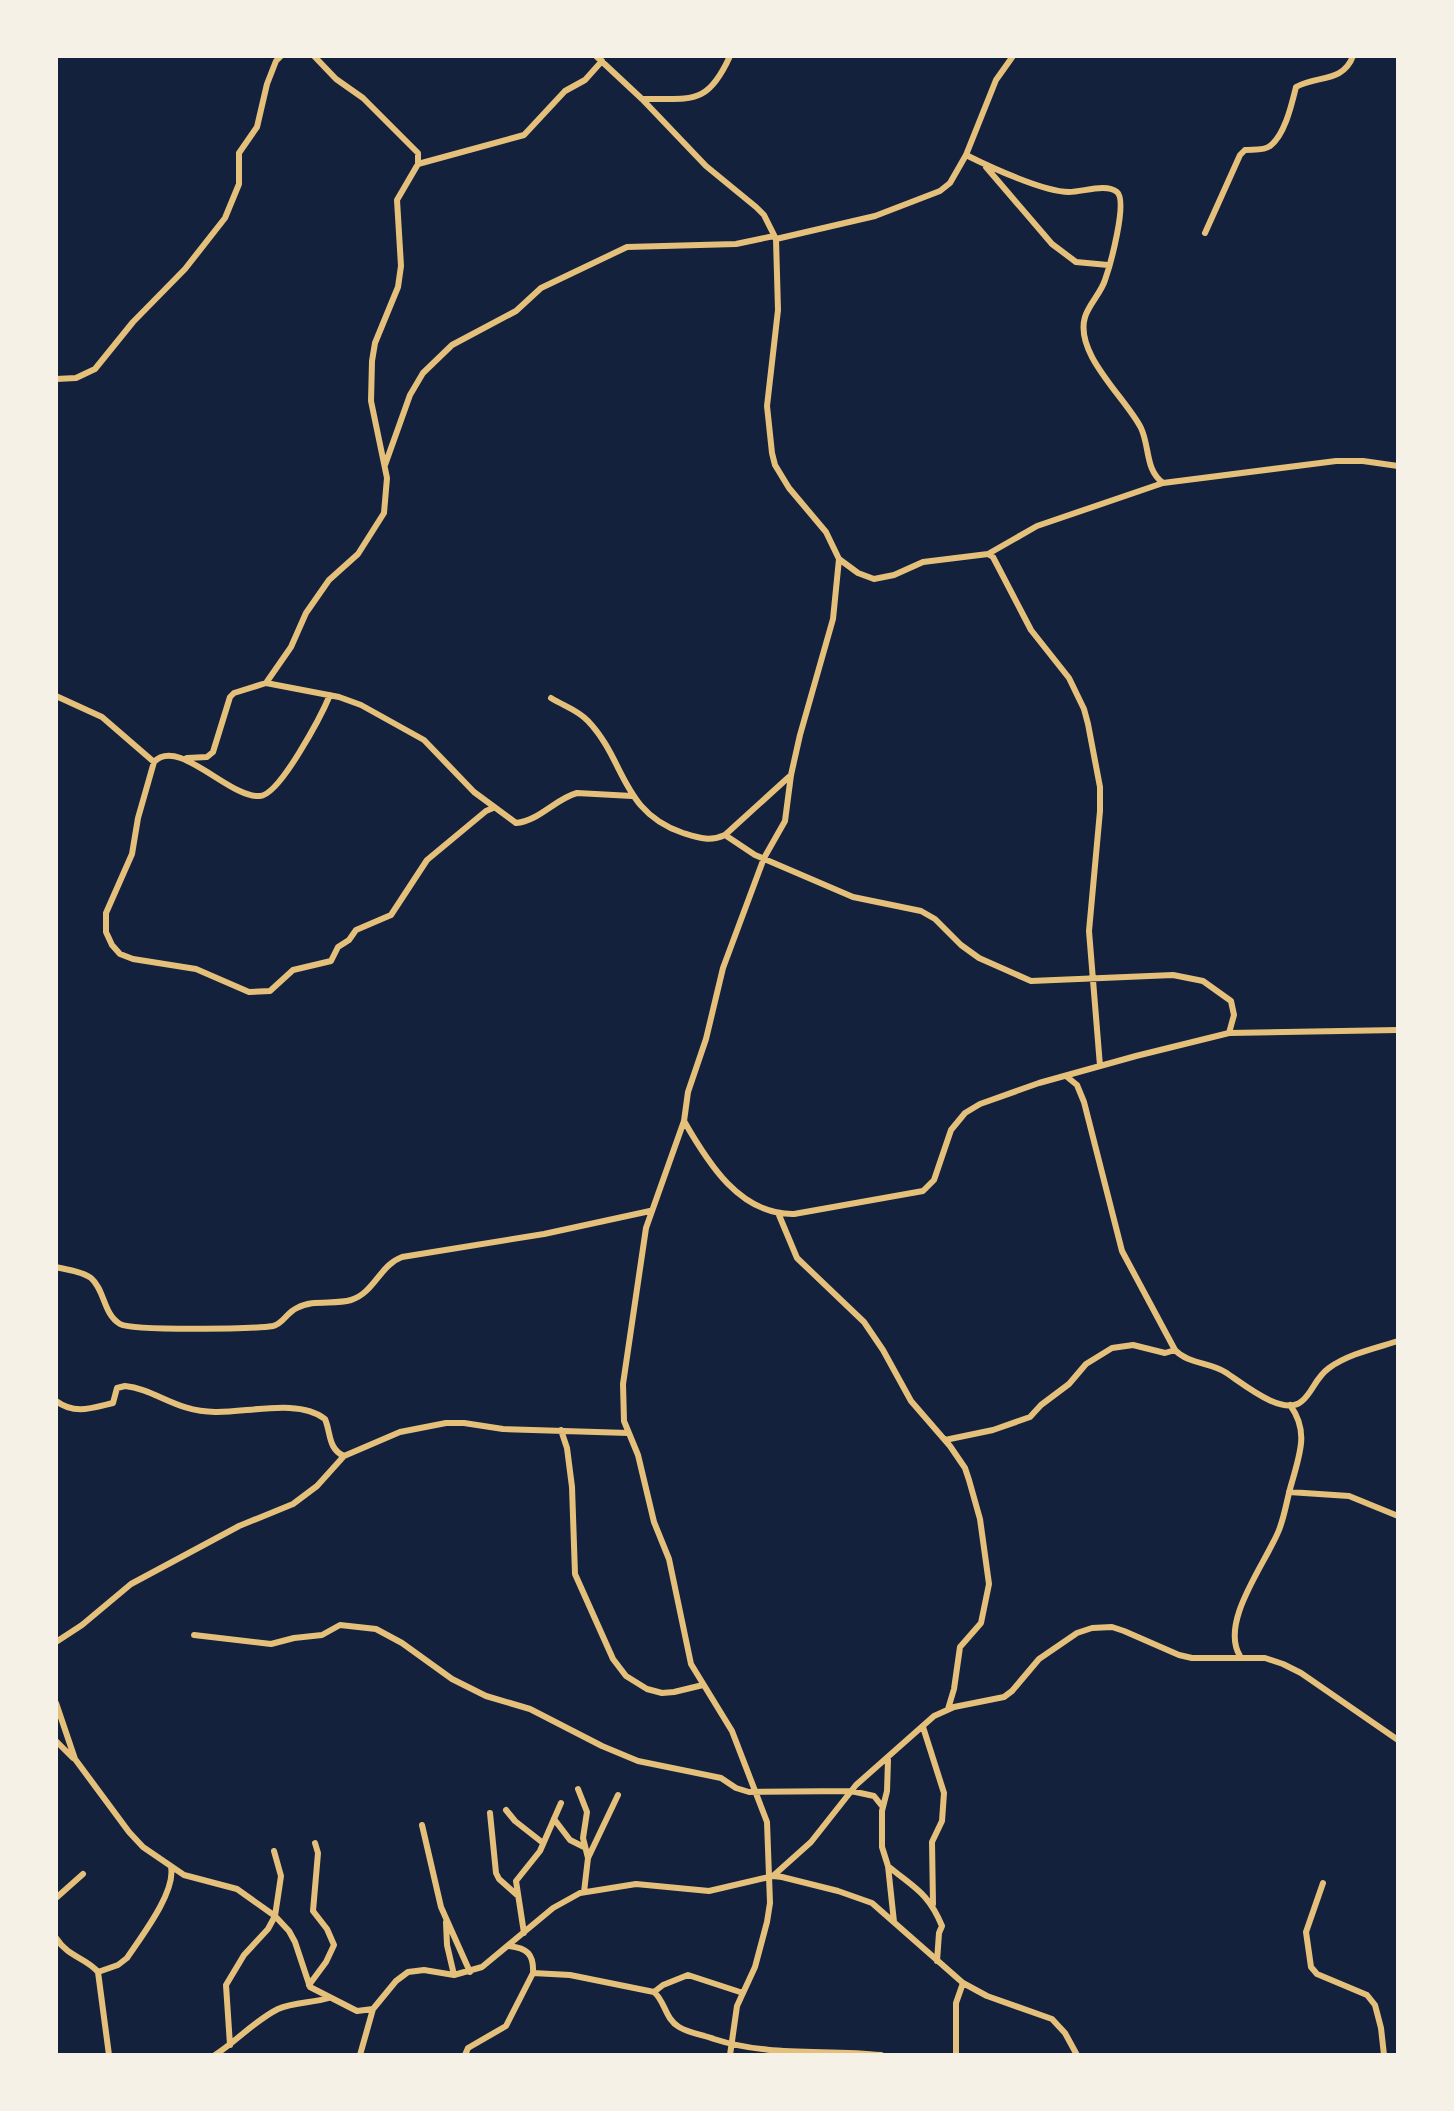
<svg xmlns="http://www.w3.org/2000/svg" width="1454" height="2111" viewBox="0 0 1454 2111" font-family="'Sofia Sans Condensed',sans-serif">
<rect width="100%" height="100%" fill="#14213d"/>
<g fill="none" stroke-linecap="round" stroke-linejoin="round">
<!-- minor -->
<path stroke="#e5c07b" stroke-width="6" d="M314 56 336 79 363 98 418 153V164
M596 56 642 99 706 166 756 207 764 215 776 239 778 310 767 406 772 453 775 465 789 488 826 532 839 559 833 619 800 735 791 775 785 821 764 858 723 968 706 1039 688 1092 684 1121 646 1228 623 1384 624 1421 638 1455 654 1522 669 1559 691 1664 732 1731 767 1822 770 1903 767 1922 755 1967 737 2006 730 2055
M642 99C691 98 707 107 730 56
M966 155C990 167 1044 192 1069 192 1083 192 1106 183 1117 192 1128 201 1110 266 1105 280 1101 293 1089 304 1085 317 1074 354 1126 398 1141 428 1150 447 1145 470 1163 483L1336 461H1363L1398 466
M986 167 1052 244 1076 262 1108 265
M1205 233 1240 155 1245 150C1252 149 1264 151 1270 146 1285 135 1292 103 1296 87 1317 75 1343 83 1353 56
M776 239 875 216 940 191 950 183 966 155 996 80 1013 56
M56 379 76 378 95 369 133 322 185 269 225 218 239 184V153L257 127 267 84 276 61 281 56
M385 465 410 395 423 373 452 345 516 311 541 288 627 247 736 244 774 236
M988 554 1037 526 1163 483
M839 559 858 573 874 579 894 575 923 562 988 554 993 557 1031 630 1069 678 1084 709 1088 724 1100 787V811L1089 931 1100 1066
M266 683 339 697 361 705 424 740 474 792 516 823C539 821 555 799 577 793L632 796
M330 695C322 714 280 795 260 796 230 799 178 736 154 762L138 818 132 854 106 913V932L112 945 120 954 133 959 196 969 249 992 270 991 293 970 331 961 338 947 349 940 356 930 391 915 427 860 486 811 493 808
M56 696 102 717 154 762
M551 698C564 706 578 710 588 721 626 761 621 812 683 833 699 838 710 842 725 835L791 775
M187 758 207 757 213 752 230 697 234 693 266 683 291 647 306 613 329 580 358 554 384 513 387 478 371 401 372 361 375 343 398 287 401 266 397 200 418 164 524 135 565 91 585 80 602 61
M725 835 755 855 853 897 921 911 935 919 961 945 979 958 1031 981 1173 975 1203 981 1231 1001 1234 1015 1229 1033
M1066 1076 1077 1085 1084 1102 1122 1251 1175 1350C1188 1364 1209 1362 1225 1372 1241 1382 1283 1418 1302 1401 1313 1392 1315 1378 1329 1368 1348 1354 1376 1348 1398 1341
M684 1121C708 1163 740 1215 794 1214L923 1191 934 1180 951 1130 965 1113 980 1104 1039 1083 1136 1056 1229 1033 1398 1030
M779 1215 797 1258 864 1322 883 1350 911 1401 950 1446 965 1468 969 1480 980 1519 989 1584 981 1623 960 1647 954 1689 948 1709
M56 1267C67 1270 82 1271 91 1278 105 1290 103 1314 120 1324 131 1331 255 1329 273 1326 283 1324 287 1312 297 1308 313 1299 334 1305 351 1300 374 1293 380 1265 402 1257L544 1234 650 1211
M56 1401C75 1415 92 1408 113 1403L117 1388 125 1386C155 1389 176 1412 215 1412 246 1413 299 1398 325 1419 331 1433 328 1449 344 1456
M561 1430 567 1448 572 1487 575 1574 613 1659 626 1676 647 1689 662 1693 674 1692 703 1685
M945 1440 993 1430 1030 1417 1041 1405 1069 1384 1086 1364 1112 1348 1133 1345 1165 1353 1175 1350
M1289 1492 1349 1496 1398 1516
M194 1635 271 1644 294 1638 322 1635 340 1625 376 1629 402 1643 452 1679 486 1696 530 1709 602 1746 638 1761 721 1778 736 1788 749 1792 851 1791 874 1796 882 1806
M56 1642 82 1625 131 1584 239 1526 293 1504 317 1486 344 1456 400 1432 446 1423H464L503 1429 628 1433
M1240 1656C1219 1622 1266 1563 1279 1530 1285 1515 1287 1498 1292 1482 1300 1453 1309 1431 1290 1405
M56 1703 75 1759 129 1832 143 1847 184 1875 237 1889 275 1916 289 1931 295 1942 310 1987 357 2011 373 2009 396 1981 408 1972 424 1970 454 1975 482 1967 553 1908 580 1893 636 1884 709 1891 773 1876 782 1877 838 1891 872 1903 963 1983 987 1996 1052 2019 1065 2033 1077 2055
M923 1727 944 1793 942 1821 932 1842 933 1904
M56 1741 73 1758
M888 1760 887 1791 882 1811V1847L888 1866 894 1922
M578 1789 587 1812 583 1838 588 1858
M506 1810 515 1821 543 1843
M490 1813 496 1873 499 1879 517 1895
M554 1819 570 1840 584 1847
M422 1825 441 1907 470 1972
M888 1866C914 1888 928 1892 942 1926L939 1933 937 1961
M773 1876 811 1842 856 1785 934 1716 954 1707 1004 1697 1012 1691 1039 1659 1077 1633 1092 1628 1112 1627 1124 1631 1179 1655 1192 1658H1265L1283 1664 1301 1673 1398 1740
M1323 1883 1306 1932 1311 1967 1317 1974 1367 1995 1375 2005 1381 2028 1384 2055
M584 1892 588 1858 618 1795
M56 1898 83 1874
M446 1922 447 1945 454 1975
M524 1933 516 1881 540 1851 561 1803
M56 1938C69 1958 85 1957 98 1972L109 2055
M98 1972 118 1965 127 1958C141 1937 176 1892 171 1867
M533 1973 570 1975 654 1992C665 2001 665 2019 679 2027 689 2033 703 2035 714 2039 769 2057 824 2049 881 2055
M309 1985 326 1962 334 1945 327 1929 313 1911 318 1853 315 1843
M654 1992 663 1985 688 1975 743 1993
M230 2045 226 1985 244 1955 268 1929 275 1916 281 1876 274 1851
M215 2055C237 2041 254 2021 278 2009 293 2002 313 2003 329 1998
M360 2055 373 2009
M465 2055 468 2048 506 2026 533 1973C534 1954 527 1948 509 1946
M956 2055V2003L963 1983"/>
</g>
<!-- border -->
<rect width="1454" height="2111" fill="none" stroke="#f6f1e7" stroke-width="116"/>
</svg>
